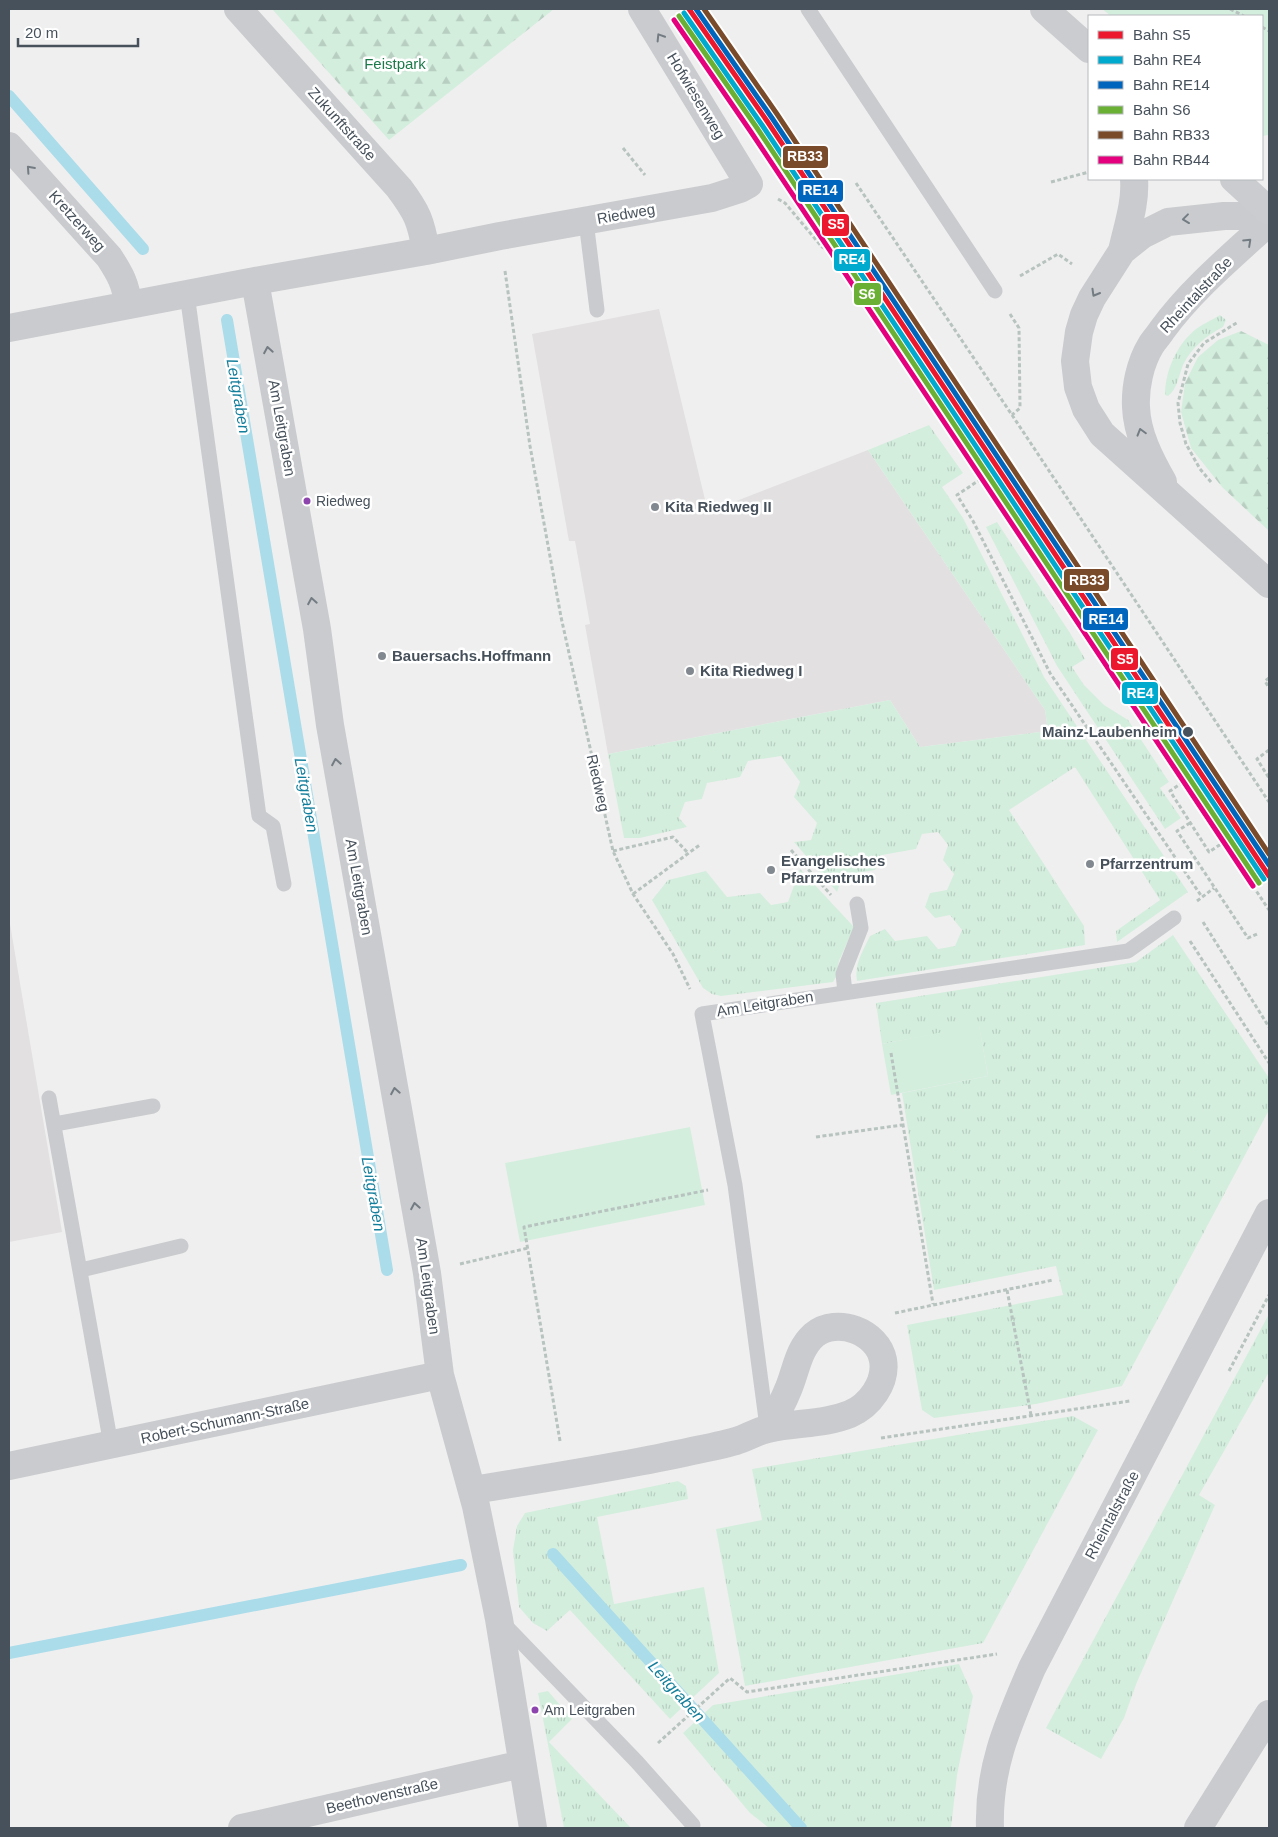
<svg xmlns="http://www.w3.org/2000/svg" width="1278" height="1837" viewBox="0 0 1278 1837" font-family="Helvetica,sans-serif">
<defs>
<pattern id="grass-tufts" width="24" height="20" patternUnits="userSpaceOnUse" patternTransform="scale(1.25)"><rect width="24" height="20" fill="#d4eede"/><path d="M3 7l-1-3M5 7V3M7 7l1-3M15 17l-1-3M17 17v-4M19 17l1-3" fill="none" stroke="#b7cec1"/></pattern>
<pattern id="forest-firs" width="22" height="20" patternUnits="userSpaceOnUse" patternTransform="scale(1.25)"><rect width="22" height="20" fill="#d4eede"/><path d="M5 1l3.5 6h-7zM16 11l3.5 6h-7z" fill="#b7cec1"/></pattern>
</defs>
<rect width="100%" height="100%" fill="#f0efef"/>
<!-- education -->
<path fill="#e2e0e1" d="M659 309 708 512 868 450 1045 710 1048 731 920 747 890 700 608 754 585 625 590 624 575 541H569L532 334Z
M9 918 62 1232 9 1242Z"/>
<!-- grass -->
<path fill="url(#grass-tufts)" d="M1220 315 1226 320 1223 327C1207 335 1191 348 1183 365 1179 375 1177 390 1168 396L1165 395C1165 371 1177 344 1196 329 1204 323 1212 320 1220 315Z
M929 425 963 473 942 487 963 518 1044 677 1188 892 1117 942 1116 931 1160 900 1075 767 1009 810 1084 926 1085 945 857 981C854 964 863 951 870 936L885 929 895 941 927 936 938 949 955 946 962 930 950 915 935 918 925 907 930 893 947 890 954 874 943 860 948 845 938 832 922 834 916 849 882 855 875 870 843 875 837 892 794 842 811 840 817 823 794 797 800 782 781 756 748 761 740 777 707 783 702 799 685 802 679 818 687 827 640 838H624L608 754 890 700 920 747 1048 731 1045 710 868 450Z
M997 522 1070 633 1085 659 1072 667 1084 685 1104 705 1128 720 1169 782 1160 788 1181 818 1165 829 1057 666 986 527Z
M800 869 854 927 839 961 836 977 833 982 721 996 712 994 703 988 652 900 668 880 706 871 727 897 760 893 771 905 788 902Z
M1173 935 1269 1078V1110L1122 1386 1036 1404 934 1418 922 1410 907 1325 1063 1295 1056 1266 934 1290 902 1093 988 1076 979 1026 882 1044 876 1003 1136 962Z
M1269 1314V1372L1199 1495 1215 1505 1137 1682 1124 1718 1101 1759 1046 1728Z
M1073 1416 1098 1430 983 1643 745 1686 716 1529 762 1520 752 1469Z
M678 1481 686 1486 688 1499 597 1517 614 1604 704 1587 719 1673 670 1719 570 1610 547 1631 533 1623 519 1607 513 1550 517 1526 525 1513Z
M959 1664 973 1696 957 1775 951 1828H769L750 1813 683 1733 713 1705Z
M548 1691 572 1719 549 1742 631 1828H564L538 1693Z"/>
<!-- forest -->
<path fill="url(#forest-firs)" d="M272 9H554L389 140Z
M1241 331 1269 345V531L1222 487 1191 448 1181 412 1185 383 1198 357 1218 340Z"/>
<!-- park -->
<path fill="#d4eede" d="M1102 9H1269V135L1262 136V16H1111Z
M979 1025 988 1076 891 1095 882 1044Z
M690 1127 705 1205 520 1242 505 1163Z"/>
<g fill="none" stroke-linecap="round" stroke-linejoin="round">
<!-- stream -->
<path stroke="#abdcea" stroke-width="12" d="M9 96 143 249
M227 320 387 1270
M553 1554 801 1828
M9 1653 461 1565"/>
<!-- path -->
<path stroke="#b7c3bf" stroke-width="3" stroke-dasharray="4 2.5" stroke-linecap="butt" d="M1230 9 1244 16
M1262 27 1269 31
M623 148 645 175
M1051 182 1089 172
M856 183 1012 415 1269 802
M778 199 785 203 822 247 835 253 981 479 1269 910
M505 271 530 446 561 617 613 851 633 894 673 954 690 989
M1020 276 1058 254 1072 264
M1010 314 1019 328 1020 408 1012 415
M981 479 957 495 973 521 1050 673 1202 897
M1211 482 1200 469 1186 444 1180 423 1178 403 1188 364 1204 343 1238 322
M1269 678 1265 681 1269 688
M1269 750 1257 759 1269 778
M1183 782 1170 791 1209 852 1224 842
M1190 823 1177 831 1248 938 1257 934
M791 850 831 895
M613 851 673 837 688 853
M633 894 701 844
M1197 901 1214 888
M1203 922 1269 1027
M1190 941 1269 1063
M891 1053 933 1304
M816 1137 902 1125
M460 1264 528 1248
M1007 1290 1031 1415
M895 1313 1053 1280
M1229 1371 1269 1295
M881 1438 1130 1401
M560 1441 524 1227 708 1190
M658 1743 730 1678 747 1692 997 1654"/>
<!-- service -->
<path stroke="#c9cbce" stroke-width="15" d="M808 9 995 291
M586 221 597 310
M187 294 259 816 273 826 284 884
M845 992 843 974 861 928 857 904
M49 1098 111 1445
M55 1124 153 1106
M81 1270 181 1246
M767 1427 735 1185 702 1014 1128 951 1174 918
M502 1622 637 1762 693 1825"/>
<!-- minor -->
<path stroke="#c9cbce" stroke-width="28" d="M238 9 399 188C417 212 421 221 426 251
M9 146 109 257C120 274 126 284 128 305
M255 281 317 629 330 725 427 1273 440 1375 476 1506 499 1619 533 1828
M9 328 255 281 426 251 500 236 712 198 740 189 749 184 642 9
M9 1466 440 1375
M473 1490C546 1478 620 1467 692 1451 707 1448 722 1445 736 1441 747 1438 757 1431 768 1429 795 1422 823 1425 850 1414 869 1406 887 1383 883 1360 878 1332 837 1316 814 1335 797 1350 796 1373 787 1392 782 1405 774 1417 768 1429
M242 1828 522 1764
M1198 1828 1269 1714"/>
<!-- tertiary -->
<path stroke="#c9cbce" stroke-width="28" d="M1269 216H1224L1168 222 1142 235 1122 251 1092 298 1084 315 1079 332 1075 361 1078 387 1086 409 1102 434 1269 584
M1122 251C1127 228 1136 203 1134 179
M1163 482C1150 459 1137 434 1136 407 1135 387 1140 363 1151 345 1154 340 1159 335 1162 330 1192 289 1232 256 1269 222
M990 1828C988 1767 1009 1722 1032 1668L1269 1213"/>
<!-- secondary -->
<path stroke="#cacccf" stroke-width="28" d="M1044 9 1089 49
M1234 179 1269 211"/>
<!-- rail-1 casing -->
<g stroke="#fff" stroke-width="9">
<path id="rail-1" d="M689 9 767 121 1269 876"/>
</g>
<!-- rail-2 casing -->
<g stroke="#fff" stroke-width="9">
<path id="rail-2" d="M684 13 762 125 1264 879"/>
</g>
<!-- rail-3 casing -->
<g stroke="#fff" stroke-width="9">
<path id="rail-3" d="M696 9 772 118 1269 865"/>
</g>
<!-- rail-4 casing -->
<g stroke="#fff" stroke-width="9">
<path id="rail-4" d="M679 16 757 128 1259 883"/>
</g>
<!-- rail-5 casing -->
<g stroke="#fff" stroke-width="9">
<path id="rail-5" d="M704 9 777 114 1269 854"/>
</g>
<!-- rail-6 casing -->
<g stroke="#fff" stroke-width="9">
<path id="rail-6" d="M674 20 751 132 1253 886"/>
</g>
<!-- rail-1 -->
<use href="#rail-1" stroke="#ec192e" stroke-width="5"/>
<!-- rail-2 -->
<use href="#rail-2" stroke="#00a9ce" stroke-width="5"/>
<!-- rail-3 -->
<use href="#rail-3" stroke="#0065bd" stroke-width="5"/>
<!-- rail-4 -->
<use href="#rail-4" stroke="#6ab035" stroke-width="5"/>
<!-- rail-5 -->
<use href="#rail-5" stroke="#7a4b2a" stroke-width="5"/>
<!-- rail-6 -->
<use href="#rail-6" stroke="#e5007d" stroke-width="5"/>
</g>
<!-- one-way arrows -->
<defs><path id="oneway-chevron" d="M-2-3.5L2.5 0L-2 3.5" fill="none" stroke-width="1.6" stroke-linecap="round" stroke-linejoin="round" transform="scale(1.25)"/></defs>
<g stroke="#747c83">
<use href="#oneway-chevron" transform="translate(660 37) rotate(-122)"/>
<use href="#oneway-chevron" transform="translate(30 169) rotate(-132)"/>
<use href="#oneway-chevron" transform="translate(1186 219) rotate(173)"/>
<use href="#oneway-chevron" transform="translate(1248 242) rotate(-43)"/>
<use href="#oneway-chevron" transform="translate(1095 293) rotate(120)"/>
<use href="#oneway-chevron" transform="translate(268 350) rotate(-100)"/>
<use href="#oneway-chevron" transform="translate(1141 432) rotate(-106)"/>
<use href="#oneway-chevron" transform="translate(312 601) rotate(-100)"/>
<use href="#oneway-chevron" transform="translate(336 762) rotate(-100)"/>
<use href="#oneway-chevron" transform="translate(395 1091) rotate(-100)"/>
<use href="#oneway-chevron" transform="translate(415 1206) rotate(-100)"/>
</g>
<!-- markers -->
<g fill="#8e44ad" stroke="#fff" stroke-width="2">
<circle cx="307" cy="501" r="4.5"/>
<circle cx="535" cy="1710" r="4.5"/>
</g>
<g fill="#82888f" stroke="#fff" stroke-width="2">
<circle cx="655" cy="507" r="5"/>
<circle cx="382" cy="656" r="5"/>
<circle cx="690" cy="671" r="5"/>
<circle cx="1090" cy="864" r="5"/>
<circle cx="771" cy="870" r="5"/>
</g>
<circle fill="#47515b" stroke="#fff" stroke-width="2" cx="1188" cy="732" r="6"/>
<g text-anchor="middle" stroke-width="5" stroke-linejoin="round" paint-order="stroke">
<!-- bus labels -->
<g font-size="14" fill="#47515b" stroke="#fff" text-anchor="start">
<text x="316" y="506">Riedweg</text>
<text x="544" y="1715">Am Leitgraben</text>
</g>
<!-- park labels -->
<g font-size="15" fill="#1b794a" stroke="#fff">
<text x="395" y="69">Feistpark</text>
</g>
<!-- street labels -->
<g font-size="15" fill="#47515b" stroke="#fff">
<text transform="translate(696 96) rotate(59)" y="5">Hofwiesenweg</text>
<text transform="translate(342 124) rotate(48)" y="5">Zukunftstraße</text>
<text transform="translate(626 214) rotate(-10)" y="5">Riedweg</text>
<text transform="translate(77 221) rotate(48)" y="5">Kretzerweg</text>
<text transform="translate(1196 295) rotate(-47)" y="5">Rheintalstraße</text>
<text transform="translate(282 428) rotate(80)" y="5">Am Leitgraben</text>
<text transform="translate(598 783) rotate(77)" y="5">Riedweg</text>
<text transform="translate(359 887) rotate(80)" y="5">Am Leitgraben</text>
<text transform="translate(765 1004) rotate(-9)" y="5">Am Leitgraben</text>
<text transform="translate(428 1286) rotate(82)" y="5">Am Leitgraben</text>
<text transform="translate(225 1421) rotate(-12)" y="5">Robert-Schumann-Straße</text>
<text transform="translate(1112 1515) rotate(-62)" y="5">Rheintalstraße</text>
<text transform="translate(382 1796) rotate(-13)" y="5">Beethovenstraße</text>
</g>
<!-- poi labels -->
<g font-size="15" font-weight="bold" fill="#47515b" stroke="#fff" text-anchor="start">
<text x="665" y="512">Kita Riedweg II</text>
<text x="392" y="661">Bauersachs.Hoffmann</text>
<text x="700" y="676">Kita Riedweg I</text>
<text x="781" y="866">Evangelisches<tspan x="781" dy="17">Pfarrzentrum</tspan></text>
<text x="1100" y="869">Pfarrzentrum</text>
</g>
<!-- stop labels -->
<g font-size="15" font-weight="bold" fill="#47515b" stroke="#fff" text-anchor="end">
<text x="1177" y="737">Mainz-Laubenheim</text>
</g>
<!-- water labels -->
<g font-size="16" font-style="italic" fill="#137e9b" stroke="#fff">
<text transform="translate(239 396) rotate(80)" y="6">Leitgraben</text>
<text transform="translate(307 795) rotate(80)" y="6">Leitgraben</text>
<text transform="translate(374 1194) rotate(80)" y="6">Leitgraben</text>
<text transform="translate(677 1691) rotate(48)" y="6">Leitgraben</text>
</g>
</g>
<g stroke="#fff" stroke-width="2">
<rect x="782" y="145" width="47" height="24" rx="5" fill="#7a4b2a"/>
<rect x="797" y="179" width="47" height="24" rx="5" fill="#0065bd"/>
<rect x="821" y="213" width="29" height="24" rx="5" fill="#ec192e"/>
<rect x="833" y="248" width="38" height="24" rx="5" fill="#00a9ce"/>
<rect x="853" y="282" width="29" height="24" rx="5" fill="#6ab035"/>
<rect x="1063" y="568" width="47" height="24" rx="5" fill="#7a4b2a"/>
<rect x="1082" y="607" width="47" height="24" rx="5" fill="#0065bd"/>
<rect x="1110" y="647" width="29" height="24" rx="5" fill="#ec192e"/>
<rect x="1121" y="681" width="38" height="24" rx="5" fill="#00a9ce"/>
</g>
<g font-size="14" text-anchor="middle" font-weight="bold" fill="#fff">
<text x="805" y="161">RB33</text>
<text x="820" y="195">RE14</text>
<text x="836" y="229">S5</text>
<text x="852" y="264">RE4</text>
<text x="867" y="299">S6</text>
<text x="1087" y="585">RB33</text>
<text x="1106" y="624">RE14</text>
<text x="1125" y="664">S5</text>
<text x="1140" y="698">RE4</text>
</g>
<!-- border -->
<rect width="1278" height="1837" fill="none" stroke="#47515b" stroke-width="20"/>
<!-- legend -->
<rect x="1088" y="15" width="175" height="165" fill="#ffffff" stroke="#b5b9bd"/>
<rect x="1098" y="31" width="25" height="8" fill="#ec192e" stroke="#b5b9bd"/>
<text x="1133" y="40" font-size="15" fill="#47515b">Bahn S5</text>
<rect x="1098" y="56" width="25" height="8" fill="#00a9ce" stroke="#b5b9bd"/>
<text x="1133" y="65" font-size="15" fill="#47515b">Bahn RE4</text>
<rect x="1098" y="81" width="25" height="8" fill="#0065bd" stroke="#b5b9bd"/>
<text x="1133" y="90" font-size="15" fill="#47515b">Bahn RE14</text>
<rect x="1098" y="106" width="25" height="8" fill="#6ab035" stroke="#b5b9bd"/>
<text x="1133" y="115" font-size="15" fill="#47515b">Bahn S6</text>
<rect x="1098" y="131" width="25" height="8" fill="#7a4b2a" stroke="#b5b9bd"/>
<text x="1133" y="140" font-size="15" fill="#47515b">Bahn RB33</text>
<rect x="1098" y="156" width="25" height="8" fill="#e5007d" stroke="#b5b9bd"/>
<text x="1133" y="165" font-size="15" fill="#47515b">Bahn RB44</text>
<!-- scale -->
<path d="M18 38v8h120v-8" fill="none" stroke="#47515b" stroke-width="2.5"/>
<text x="25" y="38" font-size="15" fill="#47515b" stroke="#ffffff" stroke-width="4" paint-order="stroke">20 m</text>
</svg>
